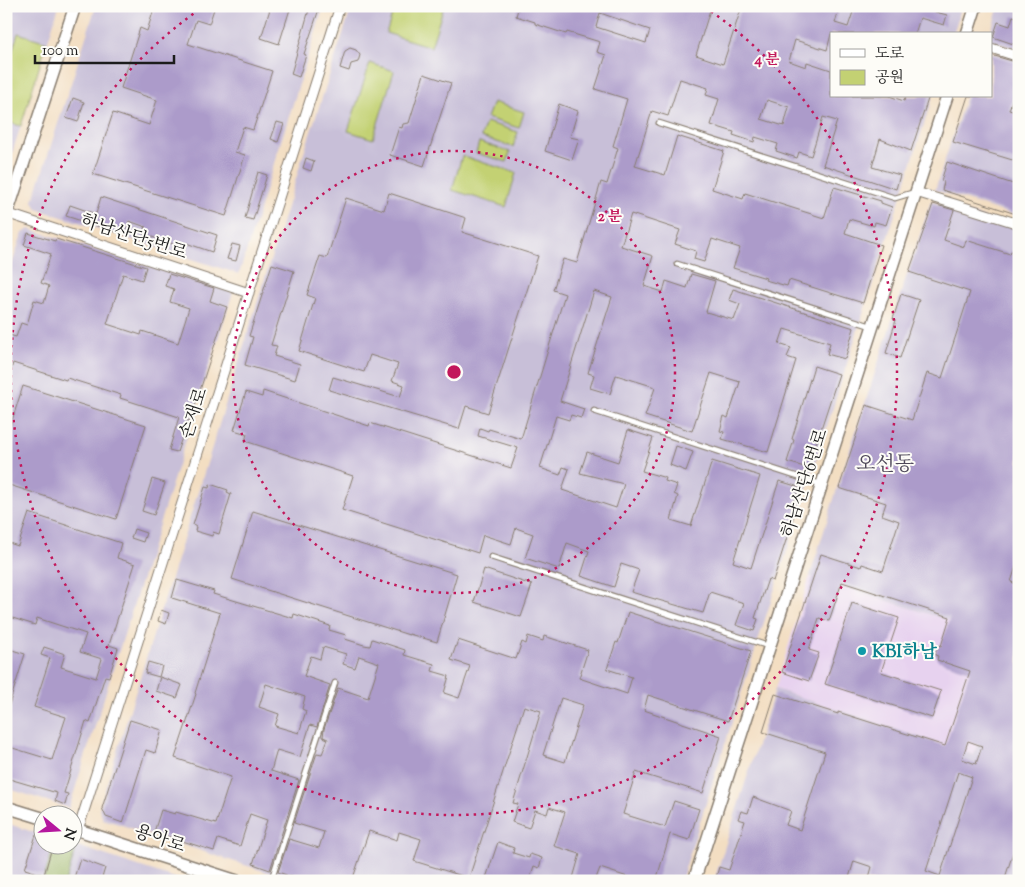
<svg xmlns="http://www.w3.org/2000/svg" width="1025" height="887" viewBox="0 0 1025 887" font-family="'Sorts Mill Goudy','Noto Serif KR',serif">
<rect width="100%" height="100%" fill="#fdfcf7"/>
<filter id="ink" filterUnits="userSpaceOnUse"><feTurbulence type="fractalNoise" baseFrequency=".02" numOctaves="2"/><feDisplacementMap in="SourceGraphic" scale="10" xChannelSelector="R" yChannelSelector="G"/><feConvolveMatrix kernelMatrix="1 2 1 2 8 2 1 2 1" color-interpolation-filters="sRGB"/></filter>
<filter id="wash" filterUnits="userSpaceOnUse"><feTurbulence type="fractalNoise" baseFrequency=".0096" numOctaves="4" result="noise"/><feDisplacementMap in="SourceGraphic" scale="20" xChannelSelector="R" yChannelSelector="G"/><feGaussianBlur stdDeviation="1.12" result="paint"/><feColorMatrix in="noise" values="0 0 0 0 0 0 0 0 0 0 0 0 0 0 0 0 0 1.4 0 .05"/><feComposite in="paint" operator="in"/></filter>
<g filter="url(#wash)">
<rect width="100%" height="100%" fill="#f3dec2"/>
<!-- built -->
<path fill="#e7d2ef" d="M810 576 1012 640 974 755 775 689Z"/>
<!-- industrial -->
<path fill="#c8bfd8" d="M6 6H59L6 172Z
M96 6H324L239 274 37 209 33 201Z
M352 6H962L953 34H831V96H933L681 881H294L103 819 99 809 303 156Z
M999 6H1019V50L991 41 990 34Z
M991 52 1019 60V217L935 190 966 96H991Z
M931 201 1019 229V881H714L775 689 974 755 1011 640 810 576 837 489Z
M29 229 233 292 69 808 6 788V282L22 234Z
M6 823 42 835V844L54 845 43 881H6Z
M77 846 184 881H66Z"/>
<!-- green -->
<path fill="#c3d173" stroke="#707648" d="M395 6H444L431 47 386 33Z
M18 33 47 42 21 126 6 122V72Z
M370 63 394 71 373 139 348 131Z
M493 102 524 112 519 128 487 118Z
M486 122 518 132 513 147 481 137Z
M479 142 510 152 507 162 476 153Z
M462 156 516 173 506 207 452 190Z"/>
<!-- forest -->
<path fill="#9ab365" stroke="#5b6840" d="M73 844 77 846 66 881H43L54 845Z"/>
<g id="blocks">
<!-- building -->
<path fill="#ac9bca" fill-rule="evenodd" d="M155 6H215L209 24 196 20 188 44 272 71 253 130 243 127 235 152 245 155 226 216 93 174 113 113 149 125 157 100 121 88 140 28 147 31Z
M271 6H291L279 44 261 38Z
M310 6H320L304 54 306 55 299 77 291 74Z
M519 6H697L710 10 696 55 723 64 742 6H840L835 23 848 27 855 6H913L947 15 944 25 920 18 915 34H831L827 50 795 40 789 61 806 67 807 62 831 70V96H889L904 101 906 96H929L911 151 880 139 872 167 900 175 896 189 823 165 837 121 823 117 811 156 799 152 797 158 776 151 778 144 755 137 754 142 733 135 734 132 711 125 719 99 706 95 708 88 680 79 668 116 652 111 635 166 665 175 677 136 724 151 712 189 743 199 745 193 824 218 834 187 881 201V203L892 207 886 225 875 222 874 226 849 219 845 233 881 245 863 303 789 280 787 286 765 280 766 278 733 268 740 248 712 239 704 262 694 259 696 251 675 244 680 230 631 214 621 246 653 256 644 286 663 292 666 281 687 288 691 274 715 281 706 312 734 320 740 304 729 300 733 289 854 328 845 359 827 354 830 343 784 329 779 344 791 348 787 357 796 360 768 452 722 439 724 432 720 431 724 416 728 418 740 382 711 373 692 431 645 416 655 388 652 386 616 375 610 394 590 388 594 375 588 373 612 297 594 291 560 401 584 409 581 418 571 415 569 420 556 416 540 468 560 475 563 467 569 469 562 490 616 508 624 484 580 473 587 452 618 462 628 430 653 438 642 471 666 478 665 481 677 485 674 494 678 496 671 520 691 526 712 461 760 476 733 562 751 568 779 481 799 487 793 505 797 506 773 581 768 579 755 618 758 619 754 631 736 625 744 603 710 592 703 613 631 592 639 570 621 564 614 587 581 576 589 551 567 543 559 569 525 558 533 534 516 528 511 544 483 535 478 553 342 510 353 476 245 441 247 434 234 430 246 392 262 397 263 391 369 426 370 423 511 468 518 448 478 436 480 428 488 431 489 429 521 439 565 294 553 290 563 259 577 263 601 182 607 184 618 148 613 146 627 99 595 89 606 55 597 52 600 42 567 32 566 34 535 24V22L516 16ZM600 13 650 30 646 43 596 27ZM767 100 789 107 784 126 761 119Z
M1013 16 1019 18V46L993 37 998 22 1010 26Z
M350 48 356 50 360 55 358 62 351 64 349 71 340 68 345 51Z
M991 55 1019 63V79L1009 110 1019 113V162L953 142 968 96H991Z
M424 74 451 83 424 166 390 155 399 127 402 128 403 124 409 123Z
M73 98 84 102 78 122 66 118Z
M559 104 578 111 570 137 579 139 572 160 545 151Z
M277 122 284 124 278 142 271 139Z
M306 158 314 161 311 171 303 168Z
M947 162 1019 186V215L942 190 944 182 941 181Z
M258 172 267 175 253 220 245 218Z
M389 193 466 218 462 232 538 256 488 413 466 406 459 429 329 390 333 377 400 397 404 385 392 381 398 364 370 355 364 372 299 351 315 298 307 295 320 256 327 258 346 198 384 210Z
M101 197 217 235 212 252 183 242 182 247 143 234 146 227 129 221 125 235 66 216 70 205 96 214Z
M933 204 954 210 944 240 964 247 966 240 1010 254 1011 251 1019 253V557L1011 582 1019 585V834L1004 881H868L872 867 854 861 848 881H715L719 867 729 870 745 821 738 819 741 811 748 813 753 797 791 811 786 825 800 830 825 752 763 732 775 694 838 714V712L945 746 970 671 937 660 938 656 935 655 938 645 941 646 950 617 842 582 829 621 819 618 809 650 819 653 809 681 782 672 821 554 861 567 862 564 883 571 899 521 882 515 886 503 839 488 866 405 912 420 927 373 942 378 970 292 909 272ZM968 741 982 746 976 764 962 759ZM958 772 972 777 940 876 926 871Z
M28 233 55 241 56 239 146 267 142 280 123 274 107 324 141 335 142 331 178 343 189 308 170 302 174 289 165 286 169 274 214 288 210 301 227 307 190 421 188 420 177 452 169 450 179 417 120 398 121 395 67 378 66 380 13 363 8 380H6V334L16 337 21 323 27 325 34 300 44 303 49 286 41 283 51 254 24 245Z
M232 244 240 246 236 261 227 259Z
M272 264 294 271 271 345 277 346 274 356 300 364 295 380 245 365 253 337 249 336Z
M901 294 919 300 900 358 886 353 896 320 893 319Z
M814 366 839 374 808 468 787 462 794 440 792 439Z
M23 386 146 425 116 519 6 484V439Z
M676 446 693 452 686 471 670 465Z
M152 479 165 483 154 515 142 511Z
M210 484 228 490 227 492 231 494 219 534 213 532 212 536 195 531 196 527 193 525 205 487 209 488Z
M253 511 457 574 437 642 409 634V635L232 579Z
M29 513 121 543 117 558 135 564 109 645 118 648 109 677 105 676 90 723 86 721 64 793 68 794 65 805 55 801 57 793 6 778V746L52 760 66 717 34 707 50 658 41 655 44 647 65 654 61 667 96 678 102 659 80 652 86 634 37 618 35 625 6 616V542L18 546Z
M134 529 146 533 143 542 131 538Z
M484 569 532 585 521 617 474 602Z
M177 580 214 591 213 594 293 618 294 614 330 626 329 630 346 635 345 639 364 645 370 646 372 639 405 650 404 655 434 664 432 671 449 676 444 693 459 698 470 666 451 660 458 640 516 659 522 642 526 644 528 636 543 641 544 636 588 650 579 678 627 694 632 677 607 669 616 642 618 643 628 612 751 651 728 721 648 695 644 710 721 736 703 793 636 772 623 814 665 827 674 801 699 809 689 840 670 834 656 881H640L600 868 595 881H583L573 878 580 854 554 846 565 812 549 807 547 814 535 810 529 828 512 822 518 804 513 803 541 711 524 706 469 878 414 861 421 839 399 832 397 840 369 831 352 881H303L278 872 289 839 319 848 324 832 294 823 317 753 322 754 328 739 323 737 324 729 338 688 368 698 379 663 359 656 355 668 343 664 346 654 323 647 320 659 311 656 304 676 330 685 317 727 310 725 300 757 277 750 271 771 299 780 270 870 253 864 267 820 250 814 240 846 218 839 214 851 154 832 161 810 175 814 176 812 216 824 231 777 175 758 196 694 195 693 220 613 172 598ZM266 684 305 697 302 709 306 711 299 733 275 726 279 714 259 707ZM561 698 583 705 565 762 543 755Z
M852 603 899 618 881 672 941 691 932 718 825 684Z
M161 610 169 613 166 624 158 621Z
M6 648 25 654 8 708H6Z
M148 662 162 666 159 677 145 673Z
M160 677 182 685 177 698 156 691Z
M130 720 162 730 155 753 146 750 123 823 106 817 102 808Z
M36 835 42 837V844H53L44 875 25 869Z
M498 842 514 848 513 853 529 858 530 854 542 858 539 868 534 866 529 881H485Z
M80 859 105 868 101 881H73Z"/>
</g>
</g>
<g filter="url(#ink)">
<use href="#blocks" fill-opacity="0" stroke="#887d6f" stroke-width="1"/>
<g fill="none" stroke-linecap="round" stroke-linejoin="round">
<!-- service casing -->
<g stroke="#887d6f" stroke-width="7">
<path id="service" d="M659 123 895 198 915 192
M677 264 871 326
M594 411 820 484
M491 557 768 646
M271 881 335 683"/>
</g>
<!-- minor casing -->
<g stroke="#887d6f" stroke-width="11">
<path id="minor" d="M991 48 1019 57
M916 192 1019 224
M6 213 249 293
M78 830 340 6"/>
</g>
<!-- tertiary casing -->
<g stroke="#887d6f" stroke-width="14">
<path id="tertiary" d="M967 34 976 6
M6 217 75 6
M6 807 42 818
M72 828 237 881
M694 881 947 96"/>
</g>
<!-- service -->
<use href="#service" stroke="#fff" stroke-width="4.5"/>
<!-- minor -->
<use href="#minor" stroke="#fff" stroke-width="9"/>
<!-- tertiary -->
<use href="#tertiary" stroke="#fff" stroke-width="11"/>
</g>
</g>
<!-- distance rings -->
<g fill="none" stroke="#c2185b" stroke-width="2.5" stroke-dasharray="2.5 5">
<circle cx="454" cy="372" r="221"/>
<path d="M705 7A443 443 0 1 1 203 7"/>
</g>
<!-- markers -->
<circle fill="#0f9aa8" stroke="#fdfcf7" stroke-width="2" cx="862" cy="651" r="5"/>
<g text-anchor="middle" stroke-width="4" stroke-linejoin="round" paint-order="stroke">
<!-- street labels -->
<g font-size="18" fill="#1c1c1c" stroke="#fdfcf7">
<text transform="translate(134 236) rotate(18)" y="6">하남산단5번로</text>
<text transform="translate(193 413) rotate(-72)" y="6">손재로</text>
<text transform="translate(804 483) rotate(-72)" y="6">하남산단6번로</text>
<text transform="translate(160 838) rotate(18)" y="6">용아로</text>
</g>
<!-- culture labels -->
<g font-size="18" font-weight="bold" fill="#0d838f" stroke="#fdfcf7" text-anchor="start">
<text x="872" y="657">KBI하남</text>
</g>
<!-- quarter labels -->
<g font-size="20" fill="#4e4859" stroke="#fdfcf7">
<text x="885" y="470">오선동</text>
</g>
</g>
<circle cx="454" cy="372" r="8" fill="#c2185b" stroke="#fdfcf7" stroke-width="2.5"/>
<g font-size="15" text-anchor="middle" font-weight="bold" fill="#c2185b" stroke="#fdfcf7" stroke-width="4" stroke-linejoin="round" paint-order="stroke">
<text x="767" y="64">4 분</text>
<text x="610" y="221">2 분</text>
</g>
<!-- margin -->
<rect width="1025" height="887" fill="none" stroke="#fdfcf7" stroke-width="25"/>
<!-- legend -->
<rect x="830" y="32" width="162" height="65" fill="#fdfcf7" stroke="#a3a29f"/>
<rect x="840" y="49" width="25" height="8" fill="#ffffff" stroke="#a3a29f"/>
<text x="875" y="58" font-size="15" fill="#1c1c1c">도로</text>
<rect x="840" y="70" width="25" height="15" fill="#c3d173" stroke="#a3a29f"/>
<text x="875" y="82" font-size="15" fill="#1c1c1c">공원</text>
<!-- north arrow -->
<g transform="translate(58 830) rotate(108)"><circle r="24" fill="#fdfcf7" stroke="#a3a29f"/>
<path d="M0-4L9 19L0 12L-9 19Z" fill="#b5179e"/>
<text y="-8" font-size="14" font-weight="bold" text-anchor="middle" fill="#1c1c1c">N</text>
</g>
<!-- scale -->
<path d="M35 55v8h139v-8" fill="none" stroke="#1c1c1c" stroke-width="2.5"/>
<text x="42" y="55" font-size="15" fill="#1c1c1c" stroke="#fdfcf7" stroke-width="4" paint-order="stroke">100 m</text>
</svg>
